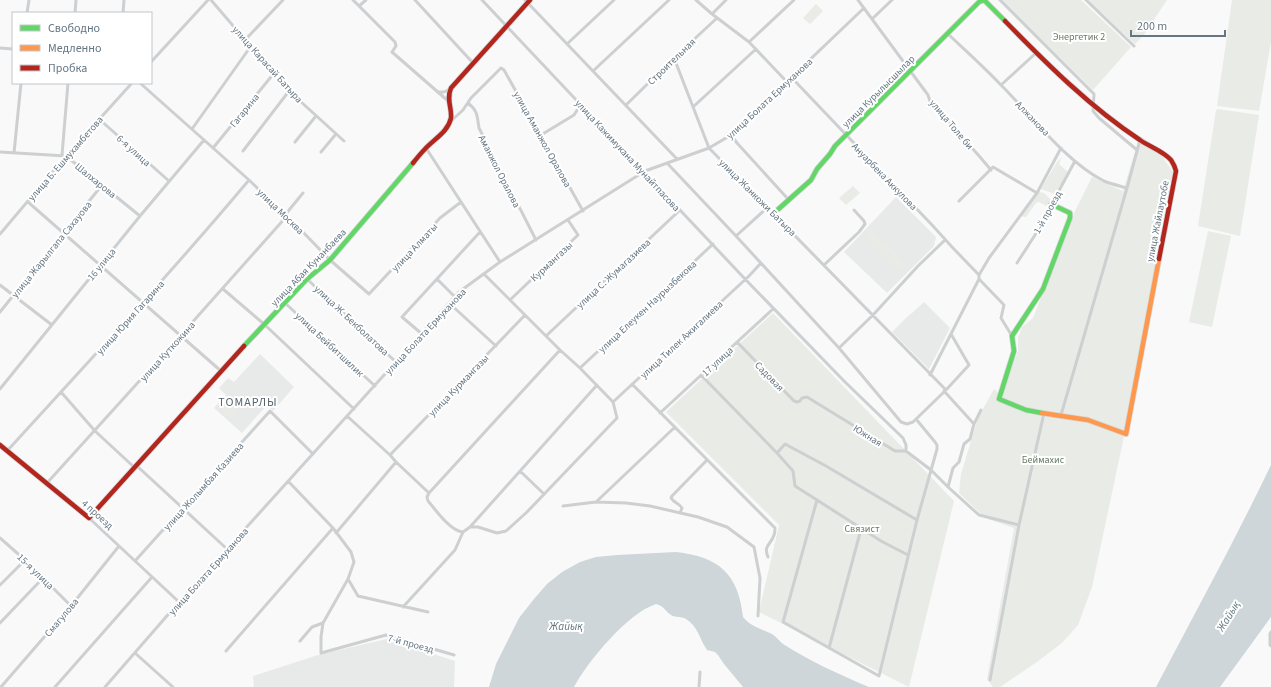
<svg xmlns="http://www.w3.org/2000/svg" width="1271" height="687" viewBox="0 0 1271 687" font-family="'Source Sans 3',sans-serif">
<rect width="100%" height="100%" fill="#f9f9f9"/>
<!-- built -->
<path fill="#e8e9e9" d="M896 197 936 237 934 246 887 293 844 252Z
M924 302 950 328 929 369 892 332 909 315 911 314Z
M260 354 294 387 273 411 267 405 242 433 214 408 226 395 219 388 228 378 234 382Z
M387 639 455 661 454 687H254L253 676 321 654Z"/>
<!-- green -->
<path fill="#e8ebe6" d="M1001 0H1081L1131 47 1093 90Z
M1088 0H1167L1143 36 1135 44Z
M1232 0H1271V42L1259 111 1217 106Z
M816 4 823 11 810 24 803 18Z
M1218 109 1259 115 1240 236 1198 226 1216 110Z
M1138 142 1161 155 1173 172 1123 441 1092 587 1078 625 1063 642 1037 662 1000 687H993L987 679 1014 528 985 518 959 493 961 474 978 418 994 389 1001 395 1018 351V338L1022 327 1033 318 1074 213 1092 177 1123 191Z
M1062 157 1059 164 1068 172 1055 194 1041 189 1057 162Z
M853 186 860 193 846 205 839 198Z
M1039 192 1044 193 1052 201 1050 204 1047 206 1039 202 1036 203 1026 217H1024L1021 216Z
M871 229 892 249 885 257 864 236Z
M1208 231 1231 236 1212 327 1189 322Z
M893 252 906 265 899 272 886 259Z
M773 313 954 501 909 687 759 612 779 525 666 412Z
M224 401 238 413 232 420 218 408Z"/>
<!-- water -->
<path fill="#ced6d9" d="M1271 465V617L1220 687H1156C1195 613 1235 540 1271 465Z
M676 552C719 557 738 573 743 617 751 627 762 629 772 634 777 637 779 641 783 644 810 661 840 675 869 687H743L724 664 718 655 715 652 707 650C700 640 698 626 686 619 681 616 676 618 671 615 665 611 664 606 656 604 628 613 588 661 574 687H489L496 664 519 618 534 599 547 584 562 572 580 562 596 557 617 555Z"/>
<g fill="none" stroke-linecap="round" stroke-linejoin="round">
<!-- fast casing -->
<g stroke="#d5d6d7" stroke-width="6">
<path id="fast" d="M774 213 811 180 817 169 830 154 835 146 979 2 984 0 1005 21
M244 346 307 279 330 260 413 163
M1042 413 1026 410 999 399 1014 351 1012 336 1043 289 1070 218V213L1051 204"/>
</g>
<!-- slow casing -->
<g stroke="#d5d6d7" stroke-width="6">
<path id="slow" d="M1042 413 1088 420 1126 434 1159 259"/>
</g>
<!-- jam casing -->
<g stroke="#d5d6d7" stroke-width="6">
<path id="jam" d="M1005 21C1047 64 1090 107 1140 140 1150 147 1163 151 1171 160 1173 163 1175 167 1176 171L1159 259
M413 163C417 158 421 153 425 149 434 139 448 132 451 118 452 107 446 100 451 88L530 0
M0 445 89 518 244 346"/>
</g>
<!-- street -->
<path stroke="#cecfd0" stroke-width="3" d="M211 0 289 91 344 141
M353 0 395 42 396 46 392 52 447 100
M415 0 473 63
M482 0 745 279 845 382 903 438 906 445V451
M525 0 677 159
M696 0 712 14 749 42 787 82
M858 0 928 95 930 101 980 157 991 170
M1000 0 1094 94 1093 111 1099 118 1137 150
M1086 0 1134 46
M359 6 366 0
M27 13 29 0
M75 13 76 0
M123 13 124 0
M712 14 726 0
M872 19 892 0
M948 34C966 51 984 67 1001 85 1031 115 1066 162 1104 181 1111 184 1120 186 1127 188
M245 40 283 0
M749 42 794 0
M567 44 614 0
M0 48 13 49
M674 58 709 148 946 390
M151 62 208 0
M593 71 669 0
M792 78 933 226 952 247 979 275
M140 83 249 180 300 229 330 260 369 294 440 218 461 202
M1001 85 1036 53
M438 92H444L450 89
M468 103C478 111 477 116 479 128L536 240
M626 105 674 58 717 18
M693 107 756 49
M99 119 169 181
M450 122 463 110 471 98 501 68 504 70 583 211
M192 129 251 46
M541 135 574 115 581 104
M731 135 737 143 788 199
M295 142 316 116
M213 148 275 72
M426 148 500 262
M243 151 289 91
M0 152 66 156 140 216
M321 152 336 134
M14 153 21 83
M62 155 68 83
M667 163 736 236 839 348 901 422 907 424 913 422 946 390 969 365 951 334
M959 201 993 167 1037 193
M28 202 221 371
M285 215 303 193
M0 234 66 156 132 83
M736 236 768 207
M1017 263 1035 235 1075 161
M824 265 859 232 865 224 864 221 854 210
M307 279 396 362
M437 279 455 297
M979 279 1004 305 1001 318 1012 336
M0 285 52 325
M223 289 265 325 354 409
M510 300 578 235 568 220
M285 303 375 386
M449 303 496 346
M0 312 102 185
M422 334 402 317 480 232
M546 336 680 210
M737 342 794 401 797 402 800 401 802 398 807 397 895 451H906L931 470 948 487 979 515 1019 525
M839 348 873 315 918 266 945 240
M560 350 429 493 427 497 428 501C436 510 450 531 463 532L470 527 597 385
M580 368 713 244
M701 375 777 453
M930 375 979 279V275L989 258 1037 193 1061 148
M632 384 775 528C775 531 775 533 774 535 771 545 763 545 768 557
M0 389 140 216 204 140
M944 391 974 424
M61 392 95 431 135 468
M613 402 749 276 761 263
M660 413 773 309
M1061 415 1127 188 1140 140
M347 416 390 455 396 462 429 493
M7 451C89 361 171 273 249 180
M390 455 525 315
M137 466 227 549
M520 471 544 494
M288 481 333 528 351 552 354 562 348 579 323 623 321 637V653L386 635 454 655
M47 483 181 335 286 217
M948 487 953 468 959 462 964 444 970 439 974 424 981 410
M817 500 795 486 793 471 777 453 785 444 826 466 917 520
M596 502 675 427
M563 506 596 502 626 503 650 506 698 517 727 527 754 547 760 578 758 616
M680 513 682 508C679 503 674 503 671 498L672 496 707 460
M89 518 179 602
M470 527H478L497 533 506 531 527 512 617 418 613 402 580 368 560 350 484 274
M336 533 396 462
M0 538 25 560 71 606
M908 555 881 541 817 500 783 622 879 676 917 520 937 449V445L935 442 916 419
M135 561 270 411 313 454
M348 579 358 596 428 612
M0 585 25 560
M403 607 455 550 463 532
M0 623 43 578
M1271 632 1270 634V645L1271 646
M300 641 312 627 323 623
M829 648 860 533 863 529
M226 651 333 528
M135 653 173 687
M990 680 1019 525 1044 413
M1 687 71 606 119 546
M55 687 152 577
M105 687 179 602 459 292 500 262 645 171 709 148 731 135 864 8
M699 687 700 672"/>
<!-- fast -->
<use href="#fast" stroke="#63d668" stroke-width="4.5"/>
<!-- slow -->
<use href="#slow" stroke="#ff974d" stroke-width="4.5"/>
<!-- jam -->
<use href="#jam" stroke="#b3261e" stroke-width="4.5"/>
</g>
<g text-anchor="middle" stroke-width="4" stroke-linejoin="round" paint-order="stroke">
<!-- park labels -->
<g font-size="10" fill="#687a64" stroke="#fff">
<text x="1079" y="40">Энергетик 2</text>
<text x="1043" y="463">Беймахис</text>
<text x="862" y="532">Связист</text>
</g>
<!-- street labels -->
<g font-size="10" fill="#657683" stroke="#fff">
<text transform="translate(671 61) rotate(-44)" y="4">Строительная</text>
<text transform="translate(268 64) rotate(48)" y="4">улица Карасай Батыра</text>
<text transform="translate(878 91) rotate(-45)" y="4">улица Курылысшылар</text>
<text transform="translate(769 98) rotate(-43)" y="4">улица Болата Ермуханова</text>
<text transform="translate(244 110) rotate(-51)" y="4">Гагарина</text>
<text transform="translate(1033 118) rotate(46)" y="4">Алжанова</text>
<text transform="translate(952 124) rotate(50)" y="4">улица Толе би</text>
<text transform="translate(543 139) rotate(61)" y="4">улица Аманжол Оралова</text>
<text transform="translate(134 150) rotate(42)" y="4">6-я улица</text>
<text transform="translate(628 155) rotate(47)" y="4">улица Кажимукана Мунайтпасова</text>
<text transform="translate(65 158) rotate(-49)" y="4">улица Б. Ешмухамбетова</text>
<text transform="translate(500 171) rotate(63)" y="4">Аманжол Оралова</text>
<text transform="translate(885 176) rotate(46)" y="4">Ануарбека Аккулова</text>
<text transform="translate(96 180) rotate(39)" y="4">Шалхарова</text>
<text transform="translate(758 197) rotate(45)" y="4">улица Жанкожи Батыра</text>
<text transform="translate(281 211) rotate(44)" y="4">улица Москва</text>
<text transform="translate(1047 212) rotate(-61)" y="4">1-й проезд</text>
<text transform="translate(1157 221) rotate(-79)" y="4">улица Жайлаутобе</text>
<text transform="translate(414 247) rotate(-47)" y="4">улица Алматы</text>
<text transform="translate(51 249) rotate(-51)" y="4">улица Жарылгапа Сахауова</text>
<text transform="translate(551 261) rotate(-43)" y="4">Курмангазы</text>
<text transform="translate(101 264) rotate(-51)" y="4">16 улица</text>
<text transform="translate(308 267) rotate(-46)" y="4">улица Абая Кунанбаева</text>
<text transform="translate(613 273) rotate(-43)" y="4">улица С. Жумагазиева</text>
<text transform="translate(647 306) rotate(-43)" y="4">улица Елеукен Наурызбекова</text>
<text transform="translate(130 317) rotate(-48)" y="4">улица Юрия Гагарина</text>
<text transform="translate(352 320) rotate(43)" y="4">улица Ж. Бекболатова</text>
<text transform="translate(425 331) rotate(-47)" y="4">улица Болата Ермуханова</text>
<text transform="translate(681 339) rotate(-43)" y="4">улица Тилек Ажигалиева</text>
<text transform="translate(330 344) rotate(43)" y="4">улица Бейбитшилик</text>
<text transform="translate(167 351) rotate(-48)" y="4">улица Куткожина</text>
<text transform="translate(717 361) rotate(-43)" y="4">17 улица</text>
<text transform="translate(770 376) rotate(46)" y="4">Садовая</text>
<text transform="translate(458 385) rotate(-46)" y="4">улица Курмангазы</text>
<text transform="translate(868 435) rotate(32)" y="4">Южная</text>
<text transform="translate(203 486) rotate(-48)" y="4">улица Жолымбая Казиева</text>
<text transform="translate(98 514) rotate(42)" y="4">4 проезд</text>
<text transform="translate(36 571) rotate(44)" y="4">15-я улица</text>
<text transform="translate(208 571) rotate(-48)" y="4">улица Болата Ермуханова</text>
<text transform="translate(61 617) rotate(-50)" y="4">Смагулова</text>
<text transform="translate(411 643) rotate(15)" y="4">7-й проезд</text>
</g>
<!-- water labels -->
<g font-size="11" font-style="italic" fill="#60757c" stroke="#fff">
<text transform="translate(1228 616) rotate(-58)" y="4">Жайық</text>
<text x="566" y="630">Жайық</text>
</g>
<!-- quarter labels -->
<g font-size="12" letter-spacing="1" fill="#57646e" stroke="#fff">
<text x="248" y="406">ТОМАРЛЫ</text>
</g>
</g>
<!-- legend -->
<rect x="12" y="12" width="140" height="72" fill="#ffffff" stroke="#c1c8cd"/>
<rect x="20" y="25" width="20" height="6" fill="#63d668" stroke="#c1c8cd"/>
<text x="48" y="32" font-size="12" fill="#657683">Свободно</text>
<rect x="20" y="45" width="20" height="6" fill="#ff974d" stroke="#c1c8cd"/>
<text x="48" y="52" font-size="12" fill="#657683">Медленно</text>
<rect x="20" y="65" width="20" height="6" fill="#b3261e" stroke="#c1c8cd"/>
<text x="48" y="72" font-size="12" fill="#657683">Пробка</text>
<!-- scale -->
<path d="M1131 30v6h94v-6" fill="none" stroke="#657683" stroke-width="2"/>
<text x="1137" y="30" font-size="12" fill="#657683" stroke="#ffffff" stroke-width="3" paint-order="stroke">200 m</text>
</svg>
